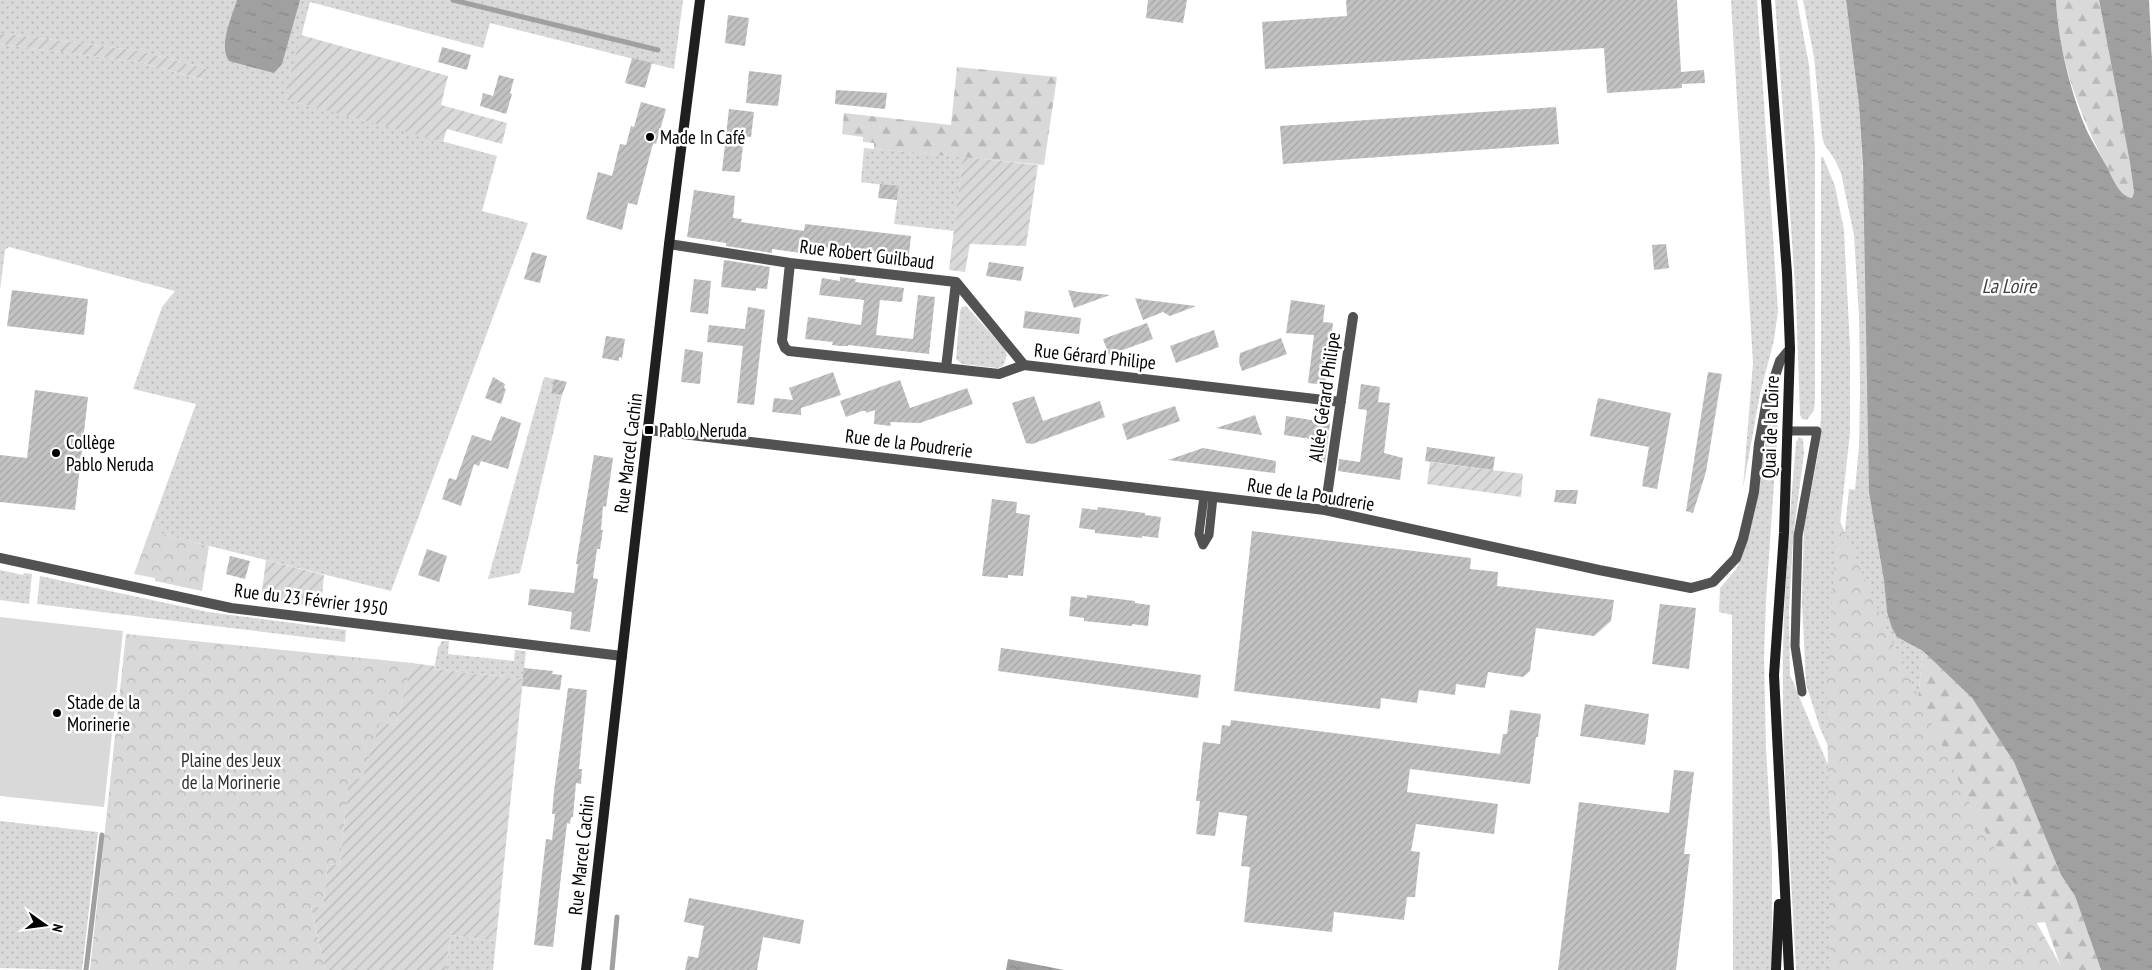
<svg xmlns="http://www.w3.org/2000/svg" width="2152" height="970" viewBox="0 0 2152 970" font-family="'PT Sans Narrow',sans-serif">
<defs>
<pattern id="grass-dots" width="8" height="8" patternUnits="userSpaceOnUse" patternTransform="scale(1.25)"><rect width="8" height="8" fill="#d9d9d9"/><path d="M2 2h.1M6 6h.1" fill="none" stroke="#b8b8b8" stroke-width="1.8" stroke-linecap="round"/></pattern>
<pattern id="forest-firs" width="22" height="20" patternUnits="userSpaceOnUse" patternTransform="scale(1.25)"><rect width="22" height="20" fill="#d9d9d9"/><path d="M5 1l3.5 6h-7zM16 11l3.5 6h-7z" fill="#b8b8b8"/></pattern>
<pattern id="park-crowns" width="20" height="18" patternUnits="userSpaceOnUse" patternTransform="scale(1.25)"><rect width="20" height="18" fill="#d9d9d9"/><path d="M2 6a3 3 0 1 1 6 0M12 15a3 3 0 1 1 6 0" fill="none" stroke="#b8b8b8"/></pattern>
<pattern id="garden-furrows" width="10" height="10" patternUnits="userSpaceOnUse" patternTransform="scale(1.25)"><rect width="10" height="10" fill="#d9d9d9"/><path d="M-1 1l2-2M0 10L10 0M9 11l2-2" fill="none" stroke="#b8b8b8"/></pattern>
<pattern id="water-ripples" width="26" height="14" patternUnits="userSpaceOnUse" patternTransform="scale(1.25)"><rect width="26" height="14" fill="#a0a0a0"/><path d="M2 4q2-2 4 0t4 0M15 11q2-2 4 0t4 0" fill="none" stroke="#888"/></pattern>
<pattern id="building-hatch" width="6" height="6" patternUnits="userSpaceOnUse" patternTransform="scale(1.25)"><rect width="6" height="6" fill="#c2c2c2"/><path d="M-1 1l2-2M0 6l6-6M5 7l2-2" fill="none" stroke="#a5a5a5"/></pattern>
</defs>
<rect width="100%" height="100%" fill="#fff"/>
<!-- grass -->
<path fill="url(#grass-dots)" d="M0 0H683L674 69 490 23 483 48 310 2 285 99 497 156 482 211 528 223 391 591 161 534 163 525 153 522 196 404 133 389 162 307 175 291 9 247 5 250 0 290V44L139 62 203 80 207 69 140 51 0 33Z
M1731 0H1757L1778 311 1774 340 1760 394 1743 488 1753 363Z
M1775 0H1797L1809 65 1815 148V402L1814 410 1807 420 1802 419 1800 415 1796 298Z
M1803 0H1846L1859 105 1887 612 1897 637 1923 651 1912 753 1840 581 1849 489 1855 490 1859 446 1860 389 1859 316 1854 235 1841 173 1835 160 1824 144 1822 136 1814 57Z
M864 148 963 157 954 231 894 224 899 187 861 182Z
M1821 157H1823L1835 186 1844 230 1850 346V433L1837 551 1831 753 1820 728 1806 684 1802 601 1804 527 1819 449 1821 417Z
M966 306 1005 349 1007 355 1003 366 997 368 962 364 956 359 960 311 962 307Z
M544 377 554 379 551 392 562 395 520 573 488 579Z
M1773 418 1778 423 1766 601 1764 657 1766 747 1772 855V970H1733L1732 616V615L1719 612 1720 588 1737 568 1748 538 1769 423Z
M1799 437 1803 439 1804 453 1793 538 1789 611 1790 675 1831 772 1882 970H1796C1792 877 1783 784 1783 691 1782 608 1789 525 1796 442Z
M0 570 23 575 24 573 32 574 29 604 0 600Z
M40 576 208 612 346 630 345 642 37 604Z
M442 641H449L448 654 514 661 515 650 526 651 523 679 434 669 438 648Z
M0 821 98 832 82 970 0 968Z
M450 935 496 941 493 970H446Z"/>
<!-- forest -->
<path fill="url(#forest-firs)" d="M2056 0H2099L2130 163 2134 192 2132 198C2120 197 2112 177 2107 167 2079 115 2059 59 2056 0Z
M957 67 1057 77 1044 165 874 149V143L863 142V137L842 134 844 113 951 125Z
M1923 651 1972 698 2014 762 2061 875 2075 896 2101 970H2062L2045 922 2011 926 1912 753Z"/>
<!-- park -->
<path fill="url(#park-crowns)" d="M1837 514 1887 631 1970 804 2063 970H1830L1827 685Z
M153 522 163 525 162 534 209 546 202 591 155 581V578L134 574Z
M126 634 412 663 396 725 380 724 362 780 349 779 340 865 328 864 323 907 311 906 325 970H90Z"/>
<!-- garden -->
<path fill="url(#garden-furrows)" d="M0 33 140 51 207 69 204 80 139 62 0 44Z
M301 35 448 76 441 105 507 123 502 144 447 129 443 142 284 99Z
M963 157 1038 165 1026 246 970 244 965 272 949 270Z
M1430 462 1523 474 1521 497 1427 484Z
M266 560 324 575 321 607 261 599Z
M412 663 434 666V669L523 679 496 941 450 935 446 970H325L311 906 323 907 328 864 340 865 349 778 362 779 380 723 396 725Z"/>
<!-- pitch -->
<path fill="#d9d9d9" d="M0 617 123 631 104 807 0 796Z"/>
<!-- water -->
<path fill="url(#water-ripples)" d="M237 0H300L282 64 274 73 229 61C218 45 232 17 237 0Z
M1846 0H2056C2058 41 2071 96 2088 133 2094 145 2101 156 2107 167 2112 177 2120 197 2132 198L2134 192 2130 163 2099 0H2149L2152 61V970H2101L2075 896 2061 875 2014 762 1972 698 1923 651 1897 637 1892 628 1887 612 1884 580 1869 492 1863 167 1859 105Z
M1008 959 1064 970H1006Z"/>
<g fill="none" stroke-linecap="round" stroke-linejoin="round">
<!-- stream -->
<path stroke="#a0a0a0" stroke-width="5" d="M453 0 658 50
M86 970 102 835
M612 970 617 917"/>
</g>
<!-- building -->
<path fill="url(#building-hatch)" d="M1148 0H1187L1183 23 1146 18Z
M1346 0H1677L1681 72 1704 70 1705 83 1682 84V88L1607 93 1604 48 1265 69 1262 22 1347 16Z
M728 15 749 18 745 46 725 43Z
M442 47 471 55 467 70 438 62Z
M632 58 652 63 645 88 625 83Z
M749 71 782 75 778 106 746 103Z
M499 75 514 79 510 93 512 94 506 114 480 106 483 93 493 96Z
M836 90 887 93 885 109 835 104Z
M641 102 666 109 656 144 654 143 652 147 637 205 628 203 622 230 586 219 598 172 612 176 620 144 626 145 631 126 634 127Z
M1556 107 1559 144 1283 164 1280 126Z
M729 109 754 112 751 137 744 136 740 172 722 171Z
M880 184 899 186 897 200 878 198Z
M694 190 735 196 733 218 742 219 741 222 804 231 805 224 911 236 909 254 901 253V256L802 246 801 253 772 249V253L726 246V243L687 237Z
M1666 244 1669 268 1654 270 1652 245Z
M532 252 547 256 540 283 524 279Z
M724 260 770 267 767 289 756 288V291L721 287Z
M989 262 1024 267 1021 281 986 276Z
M840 277 856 279 855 282 904 288 902 302 880 300 876 335 913 339 918 295 935 297 929 354 848 345V346H840L832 345 833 342 805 339 808 317 861 325 864 300 819 295 822 278 840 281Z
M694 279 711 281 708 314 690 312Z
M12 290 88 299 84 335 7 326Z
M1068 290 1079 292 1110 295 1074 308Z
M1135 298 1146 300 1196 306 1170 316 1163 312 1143 320Z
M1291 300 1325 305 1323 322 1333 323 1325 385 1308 383 1314 335 1286 333Z
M748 307 765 310 754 405 737 403 743 346 707 342 709 325 745 329Z
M1025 311 1081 318 1079 334 1023 328Z
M1147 323 1153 339 1109 355 1103 339Z
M1214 330 1219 347 1176 363 1170 346Z
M606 336 625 339 622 358 619 357V361L602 358Z
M1281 338 1287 354 1242 371 1239 362 1240 353Z
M685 349 703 352 700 384 681 382Z
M833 372 841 395 801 408V415L772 412 774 398 793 400 789 388Z
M1708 372 1722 374 1706 472 1693 513 1686 511Z
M493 377 505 384 504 388 506 389 501 404 485 398Z
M554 379 567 382 562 395 551 393Z
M900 380 910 408 967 388 973 404 920 423 890 422 891 426 874 424 875 410 866 413V411H862L846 417 840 401Z
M1361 384 1380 387 1378 402 1390 403 1384 453 1403 458 1400 480 1338 471 1339 459 1360 462 1367 410 1358 409Z
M35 390 88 397 75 510 0 502V455L27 458Z
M1034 396 1043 421 1100 401 1105 417 1032 444 1026 443 1012 403Z
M1598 398 1671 413 1657 489 1642 486 1649 447 1590 436Z
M1175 406 1180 421 1127 440 1122 424Z
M1255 415 1262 435 1216 428 1241 420Z
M501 416 521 423 508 469 481 461 479 466 474 464 461 506 442 499 449 478 456 480 472 435 491 441Z
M1286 416 1330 423 1325 463 1309 461 1311 439 1284 435Z
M1427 447 1495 457 1493 470 1425 461Z
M1203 448 1276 461 1275 473 1168 460Z
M594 455 613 458 606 507 603 506 601 530H603L600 549H597L593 578 598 579 590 632 570 629 572 612 528 605 530 589 574 593 578 564H576Z
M1556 490H1578L1576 504 1554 502Z
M992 499 1017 502 1016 513 1030 515 1023 576 1008 575V578L982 576Z
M1098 507 1145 513V515L1161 517 1158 538 1142 536V538L1095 533V530L1079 528 1082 508 1097 510Z
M1252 531 1471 558 1470 569 1498 572 1497 586 1614 600 1611 621 1594 636 1536 628 1530 671 1523 677 1488 672 1485 688 1456 684 1455 695 1419 690 1417 703 1381 698 1380 709 1234 691Z
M427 549 447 556 439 582 418 575Z
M230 556 250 561 245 579 226 574Z
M1087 595 1135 601V603L1150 605 1148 626 1132 624V626L1084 621V618L1069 616 1071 596 1087 598Z
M1660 604 1696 608 1689 669 1652 664Z
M1001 648 1201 675 1198 698 998 671Z
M524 668 553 671 552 674 562 675 560 690 522 686Z
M568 688 587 690 579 769H582L581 784 576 783 573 817H571L570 824 567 823 553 947 534 945 546 839 552 840 555 814H552L554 791Z
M1585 704 1649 714 1645 745 1580 736Z
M1510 710 1541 714 1538 737H1536L1530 784 1410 769 1407 792 1498 804 1494 834 1416 824 1411 851 1420 852 1415 897H1407L1404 920 1334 912 1332 932 1244 922 1250 867 1241 866 1247 816 1219 812 1215 836 1196 834 1200 801H1196L1203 742 1220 744 1222 725 1230 726 1231 720 1500 754 1503 734H1507Z
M1674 770 1694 772 1684 854H1690L1676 970H1558L1579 802 1669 813Z
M689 898 804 920 800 944 763 937 757 970H685L688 956 698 958 704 926 684 922Z"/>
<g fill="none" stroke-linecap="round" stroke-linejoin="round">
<!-- lane -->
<path stroke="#525252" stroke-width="9" d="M1787 431H1817L1798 536 1795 646 1802 692
M1204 496 1199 534 1203 545 1209 535 1213 497"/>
<!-- street -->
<path stroke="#525252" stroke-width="10" d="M669 244 790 263 956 282 1024 365
M790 263 782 341 785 348 789 351 999 374 1024 365 1341 402
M946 368 956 282
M649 430 1325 510 1599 570 1691 588 1713 582 1736 558 1743 539 1754 492 1759 444 1767 400 1780 361 1790 349
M1325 510 1353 317
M0 558 231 608 622 656"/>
<!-- secondary -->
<path stroke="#1f1f1f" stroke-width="10" d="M1766 0 1787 273 1790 349 1784 533 1774 675 1789 970
M586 970 669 244 700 0
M1776 970 1779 904"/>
</g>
<!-- markers -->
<g fill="#000" stroke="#fff" stroke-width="2">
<circle cx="650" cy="137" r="5"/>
<rect x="644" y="425" width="10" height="10" rx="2.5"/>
<circle cx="56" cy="453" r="5"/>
<circle cx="57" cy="713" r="5"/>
</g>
<g text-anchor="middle" stroke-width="5" stroke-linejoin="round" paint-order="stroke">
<!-- poi labels -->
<g font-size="19" fill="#000" stroke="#fff" text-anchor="start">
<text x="660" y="144">Made In Café</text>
<text x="659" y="437">Pablo Neruda</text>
<text x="66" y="449">Collège<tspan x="66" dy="22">Pablo Neruda</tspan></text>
<text x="67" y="709">Stade de la<tspan x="67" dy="22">Morinerie</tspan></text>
</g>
<!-- street labels -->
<g font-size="19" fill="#000" stroke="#fff">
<text transform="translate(867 254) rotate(7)" y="7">Rue Robert Guilbaud</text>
<text transform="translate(1095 356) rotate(6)" y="7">Rue Gérard Philipe</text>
<text transform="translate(1324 397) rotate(-82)" y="7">Allée Gérard Philipe</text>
<text transform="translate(1770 427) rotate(-88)" y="7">Quai de la Loire</text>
<text transform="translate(909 443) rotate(7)" y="7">Rue de la Poudrerie</text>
<text transform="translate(628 453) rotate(-83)" y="7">Rue Marcel Cachin</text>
<text transform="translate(1311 494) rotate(9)" y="7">Rue de la Poudrerie</text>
<text transform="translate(311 599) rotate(7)" y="7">Rue du 23 Février 1950</text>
<text transform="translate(581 855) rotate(-84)" y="7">Rue Marcel Cachin</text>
</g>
<!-- park labels -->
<g font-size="19" fill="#303030" stroke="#fff">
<text x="231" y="767">Plaine des Jeux<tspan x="231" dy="22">de la Morinerie</tspan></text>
</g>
<!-- water labels -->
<g font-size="20" font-style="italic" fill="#414141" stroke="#fff">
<text x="2009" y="293">La Loire</text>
</g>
</g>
<!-- north arrow -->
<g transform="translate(45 925) rotate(104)" stroke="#ffffff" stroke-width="4" paint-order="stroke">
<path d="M0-4L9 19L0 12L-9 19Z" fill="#000000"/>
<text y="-8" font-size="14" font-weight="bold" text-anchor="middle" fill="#000000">N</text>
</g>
</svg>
